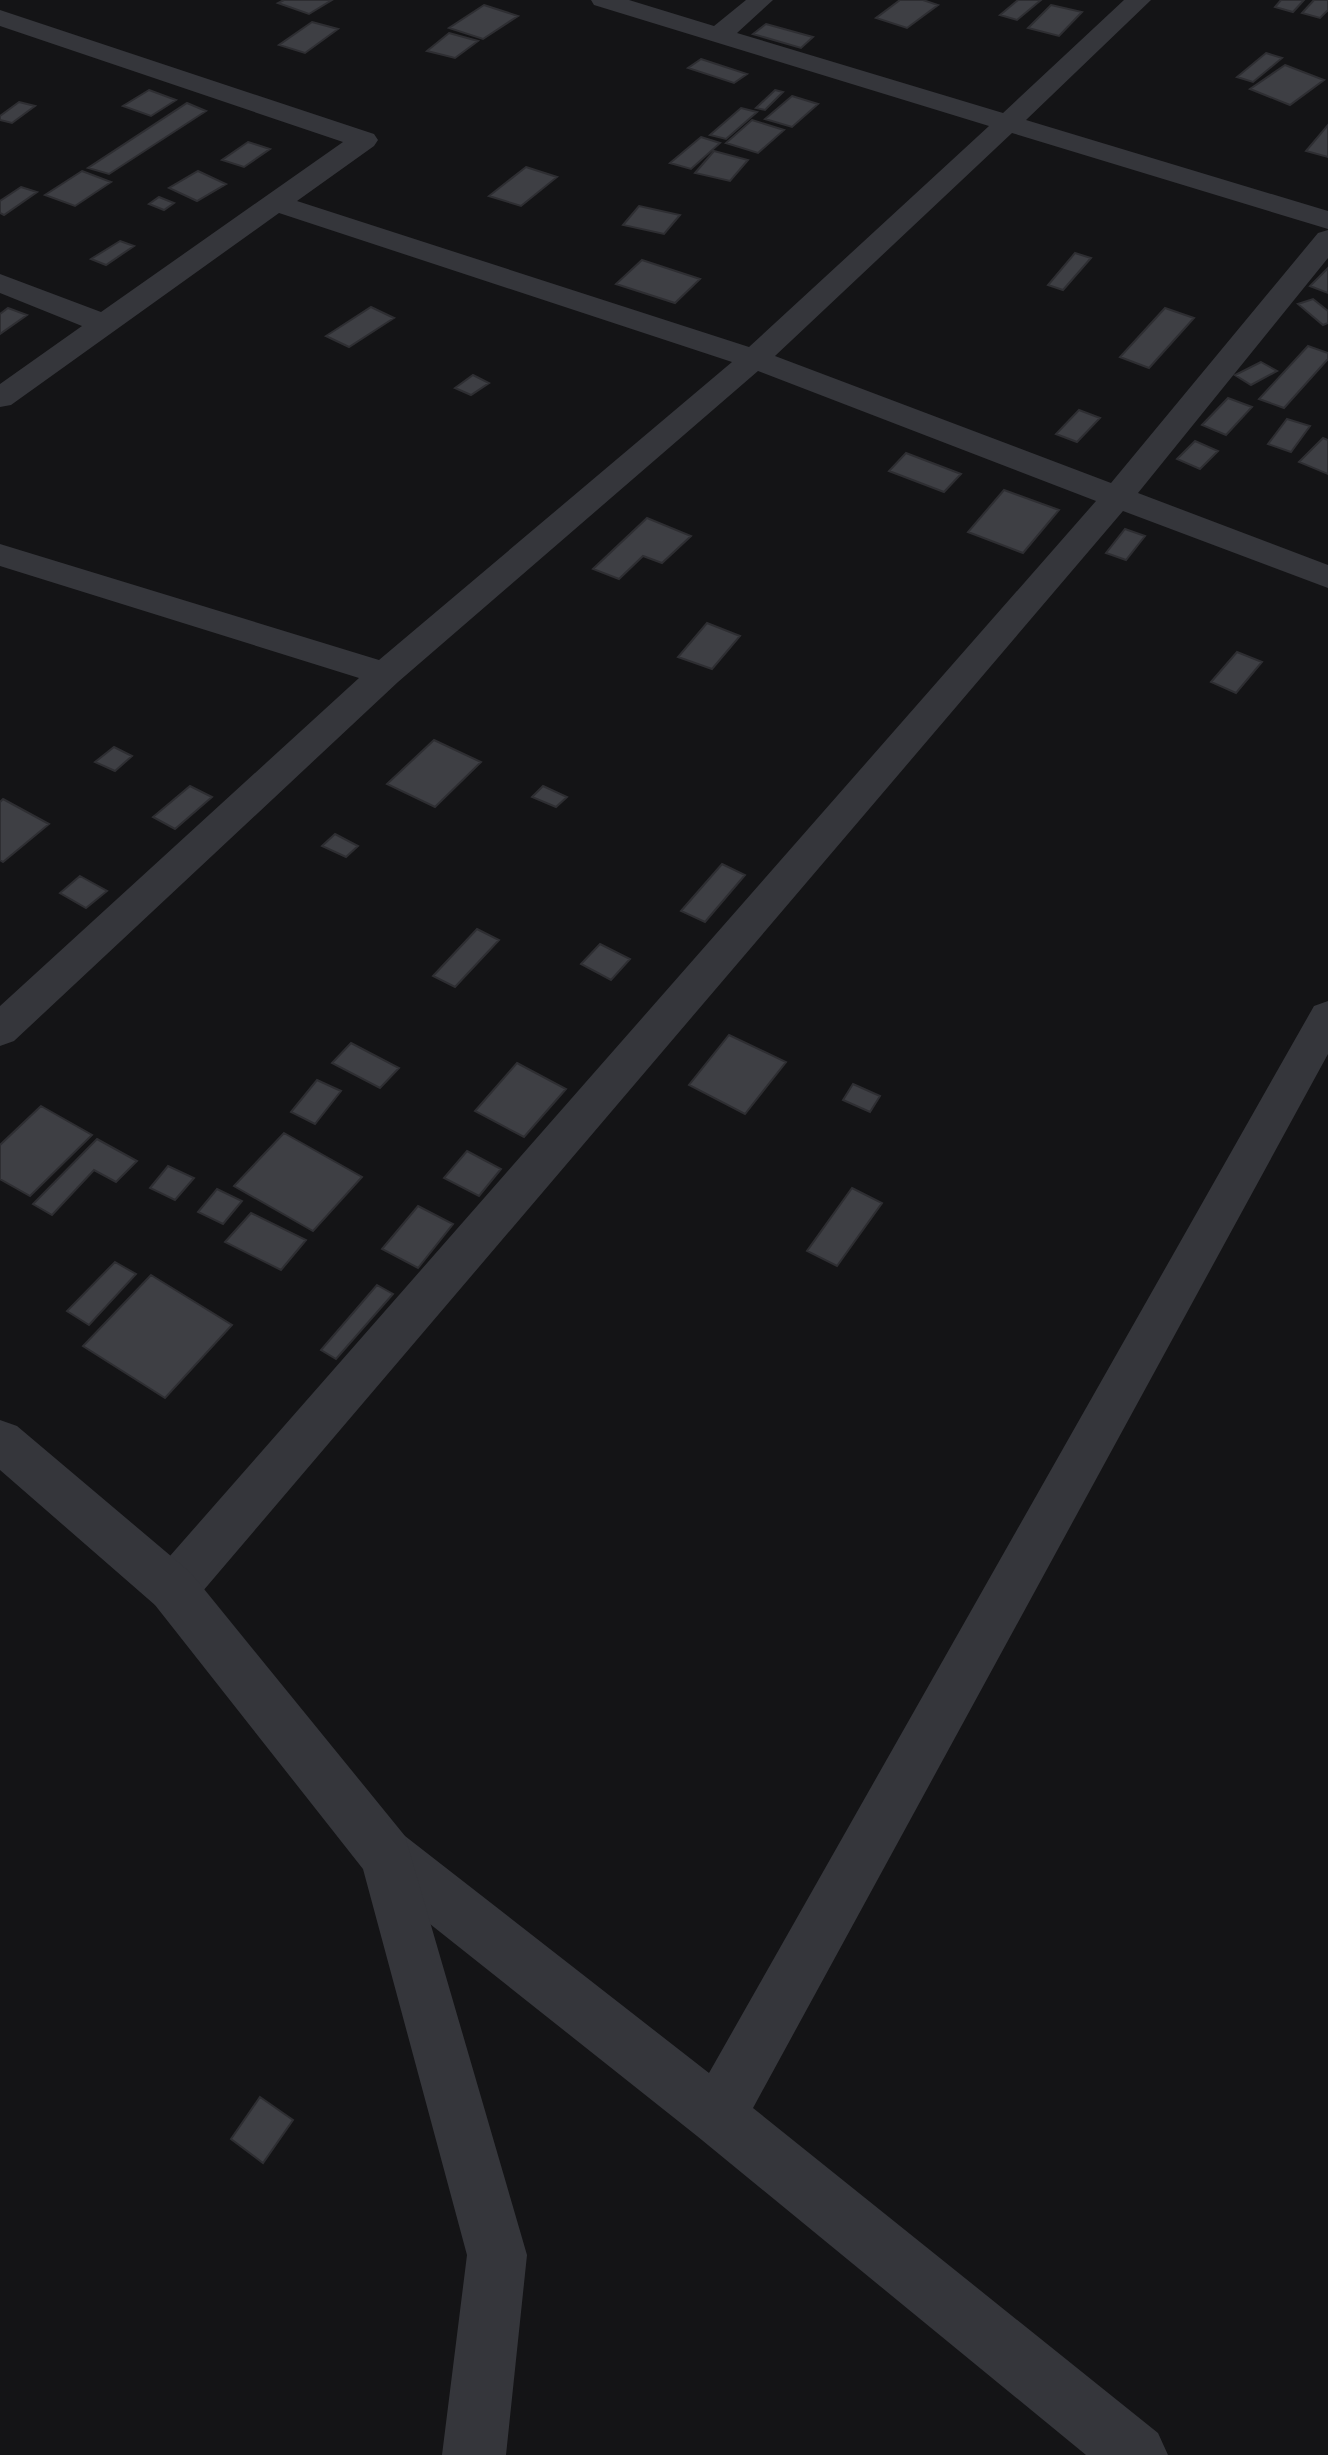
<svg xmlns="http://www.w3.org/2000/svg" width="1328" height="2455" viewBox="0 0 1328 2455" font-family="Figtree,sans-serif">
<rect width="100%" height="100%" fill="#141416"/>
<!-- building -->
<path fill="#3e3f44" stroke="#2e2e32" stroke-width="2" d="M284 0H332L309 14 278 3Z
M900 0H923L938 5 907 28 876 18Z
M1018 0H1041L1017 20 1000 15Z
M1281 0H1304L1293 12 1275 7Z
M1314 0H1328V10L1320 18 1302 13Z
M484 5 518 16 483 39 449 28Z
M1051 5 1082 12 1059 36 1028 28Z
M312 22 338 29 305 53 279 45Z
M766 24 813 37 801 48 753 34Z
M449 33 478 41 455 58 427 51Z
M1266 53 1282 58 1253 82 1237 77Z
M701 59 747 74 734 83 688 68Z
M1285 65 1324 80 1290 105 1250 89Z
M149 90 176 100 151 116 123 106Z
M775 90 783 92 765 110 756 108Z
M792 96 818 104 792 127 765 119Z
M19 102 35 106 12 123 0 120V116Z
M187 103 206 111 109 174 88 168Z
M741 108 757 112 726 139 710 135Z
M752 120 784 130 758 153 726 143Z
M1328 125V157L1306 151Z
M701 137 720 143 691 169 670 163Z
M248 142 270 149 244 167 222 160Z
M714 151 748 160 730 181 695 173Z
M526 167 557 177 521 206 489 196Z
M82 171 111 182 75 206 45 195Z
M198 171 226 184 197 201 169 188Z
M21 187 37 192 4 215 0 213V201Z
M159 197 174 203 164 210 149 204Z
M639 206 680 215 664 234 623 225Z
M120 241 134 246 106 265 91 259Z
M1075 253 1091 258 1063 290 1048 285Z
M642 260 700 279 675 303 616 284Z
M1328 268V293L1310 286Z
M1313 299 1328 311V323L1323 325 1298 304Z
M371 307 394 318 349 347 326 336Z
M8 308 27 315 0 334V314Z
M1165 308 1194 318 1149 368 1120 357Z
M1308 346 1328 353V359L1284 408 1259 399Z
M1261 362 1277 371 1251 385 1235 375Z
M473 375 489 383 471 395 455 388Z
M1228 398 1252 407 1226 435 1202 425Z
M1079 410 1100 418 1077 442 1056 434Z
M1287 419 1310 426 1291 452 1268 444Z
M1323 438 1328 440V474L1299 462Z
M1195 441 1218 451 1200 469 1177 459Z
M906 453 961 474 944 492 889 471Z
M1004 490 1059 510 1023 553 968 532Z
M647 518 691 536 662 563 643 556 619 579 593 569Z
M1125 529 1145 536 1126 560 1106 553Z
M707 623 740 636 712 669 678 657Z
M1237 652 1262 662 1236 693 1211 682Z
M434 740 481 762 435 807 387 784Z
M114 747 132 756 115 771 95 762Z
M190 786 212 797 175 829 153 817Z
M543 786 567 797 556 807 532 797Z
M3 799 49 824 3 862 0 860V802Z
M335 834 358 846 346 857 322 846Z
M722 864 745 875 705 922 681 911Z
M80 876 107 891 86 908 60 893Z
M477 929 499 940 455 987 433 976Z
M600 944 630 959 611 980 581 964Z
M729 1035 786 1062 745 1114 689 1085Z
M351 1043 399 1068 380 1088 332 1063Z
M517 1063 566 1089 524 1137 475 1111Z
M317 1080 341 1091 315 1124 291 1112Z
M853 1084 880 1096 870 1112 843 1100Z
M41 1106 92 1135 30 1196 0 1179V1145Z
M284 1133 362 1177 313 1231 234 1186Z
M97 1139 137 1161 116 1182 94 1170 52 1215 33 1204Z
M467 1151 501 1169 479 1196 444 1178Z
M168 1166 194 1178 175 1200 150 1188Z
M852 1188 882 1203 837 1266 807 1251Z
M217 1189 242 1201 223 1224 198 1212Z
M418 1206 453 1224 418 1268 382 1249Z
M251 1213 306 1240 281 1270 225 1242Z
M115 1262 136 1274 89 1325 67 1311Z
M151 1275 232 1325 165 1398 83 1346Z
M377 1285 393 1294 336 1359 321 1350Z
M260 2097 293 2120 263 2163 231 2139Z"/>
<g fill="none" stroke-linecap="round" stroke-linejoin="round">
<!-- minor -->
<path fill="#35363b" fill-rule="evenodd" d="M591 0H629L714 26 746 0H773L737 33 1003 113 1124 0H1151L1026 120 1328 211V229L1012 133 775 356 1111 483 1318 233 1328 230V258L1138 493 1328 565V588L1123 511 191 1605 173 1612 155 1605 148 1589 155 1573 1096 501 758 371 398 682 14 1041 0 1046V1006L359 678 0 566V544L379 660 732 362 279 213 11 405 0 407V384L82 326 0 293V274L101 312 343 142 0 26V10L374 134 378 140 374 146 297 201 749 347 989 126 594 5Z
M1328 1001V1054L753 2108 1158 2433 1168 2455H1086L697 2136 367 1874 359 1855 367 1836 386 1828 405 1836 709 2073 1314 1006Z"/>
<!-- tertiary -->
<path fill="#35363b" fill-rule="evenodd" d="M0 1420 17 1426 191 1573 405 1836 527 2255 506 2455H442L467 2255 363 1869 155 1605 0 1470Z"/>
</g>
</svg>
